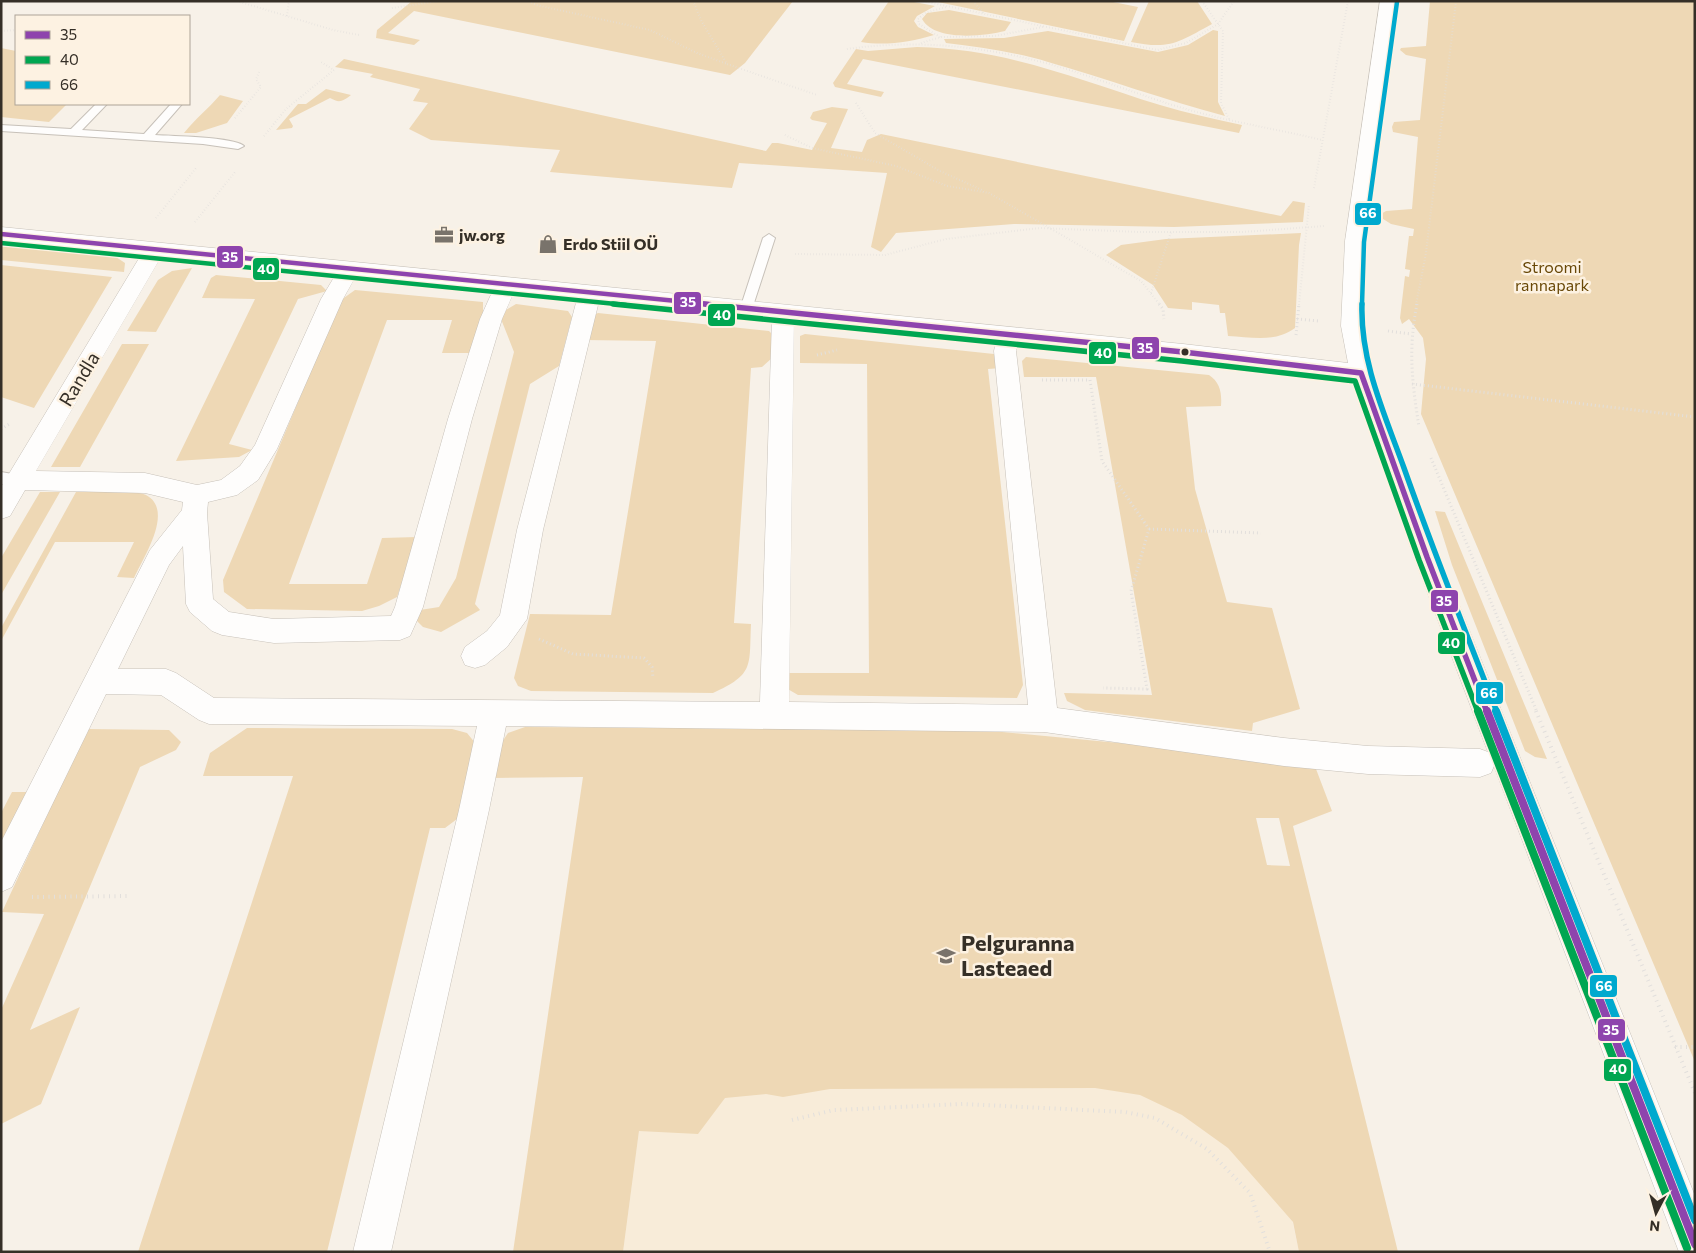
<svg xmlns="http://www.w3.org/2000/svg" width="1696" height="1253" viewBox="0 0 1696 1253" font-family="Commissioner,sans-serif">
<rect width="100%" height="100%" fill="#f7f1e8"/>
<!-- built -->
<path fill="#f8ecd9" d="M1194 760 1299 1252H623L639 1131Z"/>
<!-- green -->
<path fill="#eed8b5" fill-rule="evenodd" d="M412 1H793L745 63 730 75 414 11 388 33 420 40 414 45 376 38 377 30Z
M889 1H909L935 6 917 16 914 21 918 27 934 35C911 42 885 46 861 42Z
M933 1H1108L1138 7 1124 41Z
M1149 1H1197L1212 24C1179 42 1170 50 1131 42Z
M1430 1H1695V1062L1421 414 1426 359 1423 338 1409 319 1402 324 1400 318 1405 276 1409 277 1410 270 1405 269 1409 236H1413L1414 229 1391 224 1380 217 1381 214 1386 211 1412 209 1418 137 1393 132 1392 127 1394 122 1420 120 1426 59 1406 55 1400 50 1401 48 1426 46Z
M949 10 1011 22 1005 31C984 36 935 42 922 19L927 13Z
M1213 30 1218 31V102L1225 116C1165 100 1107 79 1048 62 1015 52 980 47 946 43L944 39 1004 38 1048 31 1158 52 1188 45Z
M917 47C1008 49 1076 79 1160 105 1187 113 1214 119 1242 125L1239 133 863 59 847 84 884 92 881 97 835 87 833 83 856 49 868 51Z
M1 48 16 51V104H67L49 122 1 117Z
M344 59 766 151 772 143H778L812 150 827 123 812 120 810 118 813 112 832 107 848 109 831 148 862 152 867 140 881 134 1281 216 1293 201 1305 203 1303 222 1174 227 1014 224 896 233 881 252 871 247 887 173 739 163 732 188 550 172 560 150 431 140 409 129 428 103 413 101 420 89 370 77 373 74 335 67Z
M189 87 243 101 227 123 196 133H184C195 119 208 109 220 95Z
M326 89 351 95C342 102 339 103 330 98L289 119 293 126 292 128 276 130 298 104H306Z
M1301 233 1299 245 1295 328C1275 343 1251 337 1228 336L1225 313H1220L1219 305 1192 302V310L1168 308 1153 285 1106 255 1121 245 1166 239Z
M1 246 116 257 125 263 124 272 1 260Z
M1 265 112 277 34 408 1 397Z
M192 268 156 332 127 331 158 280 172 271Z
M216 275 321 285 327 291 298 299 229 444 252 450 239 457 176 461 255 299 202 298 211 278Z
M355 290 483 302V312L472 353H442L452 320H387L289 584H367L382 538 417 537 397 597 379 606 362 611 247 609 224 592 223 580 341 300Z
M516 304 568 311 572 317 559 366 530 384 475 604 480 610 441 632 423 627 417 621 420 610 439 607 456 578 514 352 501 319 506 310Z
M598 313 769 331 773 335 772 358 762 367 751 368 734 623 751 624C749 666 755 674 713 693L531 691 518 686 514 678 530 614 611 615 656 341 584 340 590 317Z
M805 334 994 354 1001 368 988 369 1023 685 1017 698 798 695 786 688 785 673H869L867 364 800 363V336Z
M122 344H149L80 467H51Z
M1026 357 1209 375C1220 382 1222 393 1221 406L1186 407 1195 489 1227 602 1272 608 1300 709 1253 723 1252 731 1085 710 1067 701 1064 693 1152 695 1096 377H1024L1022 361Z
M40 492H60L1 595V558Z
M76 492C91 492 134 489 146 495 175 510 143 558 134 578L117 577 134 542H55L1 641V628Z
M1435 511 1445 512 1547 759 1535 757 1525 751 1452 565Z
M525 727 981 730 1193 750 1316 769 1332 811 1293 826 1398 1252H1299L1293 1222 1228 1148 1182 1115 1140 1095 1095 1088 830 1089 783 1097 766 1094 725 1098 698 1134 639 1131 623 1252H513L583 777 493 778 498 748 508 733ZM1256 818H1279L1290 866 1267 865Z
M247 728 452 729 467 733 476 744 457 819 445 828H430L327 1252H138L293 776H203L210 753Z
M87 729 169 730 181 742 176 750 140 767 30 1030 80 1007 41 1104 1 1124V1010L44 914 2 912Z
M12 792H32L1 853V813Z"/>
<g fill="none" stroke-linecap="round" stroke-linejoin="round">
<!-- service casing -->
<g stroke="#c7c1b9" stroke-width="2">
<path id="service" d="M96 104H107L82 130 144 134 171 104H182L155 135C171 136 235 137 244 146L238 149 203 144 1 131V125L71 129Z
M769 234 775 238 752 309 751 312H741L740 309 763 238Z
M1 472 24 476 26 480 24 484 19 486 1 484Z"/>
</g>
<!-- minor casing -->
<g stroke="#c7c1b9" stroke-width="1">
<path id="minor" d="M1380 1H1396L1365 241 1363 326 1372 373 1440 557 1695 1196V1252H1679L1494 766 1491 773 1480 777 1368 774 1284 766 1044 732 506 726 489 810 391 1252H353L459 810 477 726 209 724 199 720 161 695 106 694 12 887 1 892V842L150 550 182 510 183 502 145 493 25 490 10 516 1 519V487L141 255 1 241V227L1183 344 1348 363 1341 326 1345 241ZM161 257 336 274 321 299 255 445 240 466 221 480 197 485 145 473 36 471ZM356 276 493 290 480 319 448 419 395 607 391 616 274 619 229 612 213 599 207 513 208 502 237 495 258 480 277 449 343 299ZM514 292 577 299 517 530 500 615 487 631 465 647 461 656 465 665 475 668 485 665 507 647 527 619 543 530 599 301 772 318 760 702 214 698 176 673 166 669H118L169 565 183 546 186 604 190 612 212 631 222 635 274 643 400 640 410 636 423 607 472 419 502 319ZM794 321 996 341 994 351 1028 705 789 702ZM1018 343 1183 360 1352 380 1414 557 1488 752 1480 749 1368 746 1284 738 1057 708 1016 351Z"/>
</g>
<!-- path-far2 -->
<path stroke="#e2dfdc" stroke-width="2" stroke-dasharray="0.5 2.5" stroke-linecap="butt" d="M237 1 333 30 359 35
M529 1 536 5 650 30 697 53 727 64
M693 1 702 22 727 64 817 95
M923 1 1157 50 1186 43 1218 24 1234 1
M973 1 984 14
M1202 1 1223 31 1221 103 1229 119
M392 8 439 1
M287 16 289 1
M1 31 16 30
M940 37 919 24 918 19 925 13 946 7
M921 43 941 37 994 36 1043 27
M847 49C917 39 985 46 1053 65 1098 78 1141 96 1186 109 1230 122 1277 129 1322 140
M856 103 875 133 940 171 984 191
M235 118 261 87 256 79 260 70
M785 135 812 148 896 166 947 186 989 193 1141 281 1160 305
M264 136 286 109 334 70 321 62
M1314 188 1348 1
M156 218 196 168
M195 222 235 172
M795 254 885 255 946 239 1040 228 1139 232H1243L1324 226
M1151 293 1171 232
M1299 305 1309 204
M1416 305 1426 253 1456 1"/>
<!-- path-far1 -->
<path stroke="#e2dfdc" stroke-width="3" stroke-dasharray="1 3" stroke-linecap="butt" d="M1159 304 1163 309 1164 319
M1417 304C1408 349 1412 382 1419 427
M1297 319 1319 321
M1388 331 1411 334
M1296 335 1299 304
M817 355 837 350
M1042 380H1090L1102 461 1149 529 1131 591 1147 689 1103 688
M1412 384 1695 417
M1 429 11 423
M1431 458 1537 712
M1149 529 1261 533
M539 639 573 654 644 658 652 667 653 678"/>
<!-- path -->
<path stroke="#e2dfdc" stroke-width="4" stroke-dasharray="1 4.5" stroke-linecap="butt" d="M1536 711 1695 1093
M32 897 131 896
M1675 1047H1695
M792 1120 834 1110 963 1104 1125 1112 1155 1118 1207 1149 1250 1193 1270 1252"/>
<!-- service -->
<use href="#service" fill="#fefdfc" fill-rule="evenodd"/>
<!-- minor -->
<use href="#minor" fill="#fefdfc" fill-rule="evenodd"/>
<!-- bus-1-far2 casing -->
<g stroke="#fdf2e2" stroke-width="7">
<path id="bus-1-far2" d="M1 234 717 305"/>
</g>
<!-- bus-1-far1 casing -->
<g stroke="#fdf2e2" stroke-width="9">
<path id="bus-1-far1" d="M704 304 1183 352 1361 373 1427 557 1487 712"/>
</g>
<!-- bus-1 casing -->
<g stroke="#fdf2e2" stroke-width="11">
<path id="bus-1" d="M1487 711 1695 1244"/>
</g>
<!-- bus-2-far2 casing -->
<g stroke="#fdf2e2" stroke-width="7">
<path id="bus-2-far2" d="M1 243 626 305"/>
</g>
<!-- bus-2-far1 casing -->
<g stroke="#fdf2e2" stroke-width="9">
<path id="bus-2-far1" d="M613 304 1182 361 1355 381 1419 560 1478 712"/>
</g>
<!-- bus-2 casing -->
<g stroke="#fdf2e2" stroke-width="11">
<path id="bus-2" d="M1478 711 1687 1248"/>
</g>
<!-- bus-3-far2 casing -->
<g stroke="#fdf2e2" stroke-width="7">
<path id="bus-3-far2" d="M1362 305 1364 242 1397 2"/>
</g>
<!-- bus-3-far1 casing -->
<g stroke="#fdf2e2" stroke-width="9">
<path id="bus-3-far1" d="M1362 304C1360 362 1385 415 1404 468 1433 550 1465 631 1497 712"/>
</g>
<!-- bus-3 casing -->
<g stroke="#fdf2e2" stroke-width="11">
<path id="bus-3" d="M1496 711 1695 1220"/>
</g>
<!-- bus-1-far2 -->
<use href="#bus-1-far2" stroke="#8e44ad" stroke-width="4.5"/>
<!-- bus-1-far1 -->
<use href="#bus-1-far1" stroke="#8e44ad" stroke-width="5.5"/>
<!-- bus-1 -->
<use href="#bus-1" stroke="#8e44ad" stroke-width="8"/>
<!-- bus-2-far2 -->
<use href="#bus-2-far2" stroke="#00a651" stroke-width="4.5"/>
<!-- bus-2-far1 -->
<use href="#bus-2-far1" stroke="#00a651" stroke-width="5.5"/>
<!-- bus-2 -->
<use href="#bus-2" stroke="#00a651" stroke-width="8"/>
<!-- bus-3-far2 -->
<use href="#bus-3-far2" stroke="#00a9ce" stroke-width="4.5"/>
<!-- bus-3-far1 -->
<use href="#bus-3-far1" stroke="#00a9ce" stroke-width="5.5"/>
<!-- bus-3 -->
<use href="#bus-3" stroke="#00a9ce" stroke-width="8"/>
</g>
<!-- icons -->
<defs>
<g id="office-bare" transform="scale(1.5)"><path d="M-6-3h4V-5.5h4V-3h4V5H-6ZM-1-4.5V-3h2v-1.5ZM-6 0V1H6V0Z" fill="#79736b" stroke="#fdf2e2" stroke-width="2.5" paint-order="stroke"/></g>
<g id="shop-bare" transform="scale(1.5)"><path d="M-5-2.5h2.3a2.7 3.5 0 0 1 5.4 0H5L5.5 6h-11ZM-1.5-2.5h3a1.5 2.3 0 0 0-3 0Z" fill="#79736b" stroke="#fdf2e2" stroke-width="2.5" paint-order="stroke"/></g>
<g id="school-bare" transform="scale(1.5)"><path d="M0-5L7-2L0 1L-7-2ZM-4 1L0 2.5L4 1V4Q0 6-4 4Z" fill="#79736b" stroke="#fdf2e2" stroke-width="2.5" paint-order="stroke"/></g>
</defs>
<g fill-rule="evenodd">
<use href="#office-bare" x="444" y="235"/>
<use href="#shop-bare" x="548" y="244"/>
<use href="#school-bare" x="946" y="956"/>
</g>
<!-- markers -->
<circle fill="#352f27" stroke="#fdf2e2" stroke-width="2" cx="1185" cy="352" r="4.5"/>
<g text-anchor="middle" stroke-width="5" stroke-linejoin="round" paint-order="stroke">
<!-- far-poi labels -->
<g font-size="16" font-weight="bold" fill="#352f27" stroke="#fdf2e2" text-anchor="start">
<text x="459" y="241">jw.org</text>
<text x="563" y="250">Erdo Stiil OÜ</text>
</g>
<!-- far-park labels -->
<g font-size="16" fill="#694807" stroke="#fdf2e2">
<text x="1552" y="273">Stroomi<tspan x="1552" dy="18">rannapark</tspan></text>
</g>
<!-- street labels -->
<g font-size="19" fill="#352f27" stroke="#fdf2e2">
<text transform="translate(79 379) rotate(-59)" y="7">Randla</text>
</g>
<!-- near-poi labels -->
<g font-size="22" font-weight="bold" fill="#352f27" stroke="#fdf2e2" text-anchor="start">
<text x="961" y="951">Pelguranna<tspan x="961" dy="25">Lasteaed</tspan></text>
</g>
</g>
<g stroke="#fdf2e2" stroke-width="2">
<rect x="1354" y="202" width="28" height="24" rx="5" fill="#00a9ce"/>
<rect x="216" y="245" width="28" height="24" rx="5" fill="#8e44ad"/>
<rect x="252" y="257" width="28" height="24" rx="5" fill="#00a651"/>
<rect x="673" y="291" width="29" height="24" rx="5" fill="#8e44ad"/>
<rect x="707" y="303" width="29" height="24" rx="5" fill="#00a651"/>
<rect x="1131" y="336" width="29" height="24" rx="5" fill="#8e44ad"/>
<rect x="1088" y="341" width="29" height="24" rx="5" fill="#00a651"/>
<rect x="1430" y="589" width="29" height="24" rx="5" fill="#8e44ad"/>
<rect x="1437" y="631" width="29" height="24" rx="5" fill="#00a651"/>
<rect x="1475" y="681" width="29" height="24" rx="5" fill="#00a9ce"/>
<rect x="1589" y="974" width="29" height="24" rx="5" fill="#00a9ce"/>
<rect x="1597" y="1018" width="29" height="24" rx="5" fill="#8e44ad"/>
<rect x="1603" y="1058" width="29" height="24" rx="5" fill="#00a651"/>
</g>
<g font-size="14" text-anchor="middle" font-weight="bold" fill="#fff">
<text x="1368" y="218">66</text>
<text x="230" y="262">35</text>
<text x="266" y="274">40</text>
<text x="688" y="307">35</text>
<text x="722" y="320">40</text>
<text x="1145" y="353">35</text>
<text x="1103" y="358">40</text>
<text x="1444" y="606">35</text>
<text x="1451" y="648">40</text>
<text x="1489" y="698">66</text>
<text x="1604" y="991">66</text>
<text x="1611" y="1035">35</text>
<text x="1618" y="1074">40</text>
</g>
<!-- border -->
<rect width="1696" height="1253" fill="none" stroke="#352f27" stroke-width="5"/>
<!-- legend -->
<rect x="15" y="15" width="175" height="90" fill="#fdf2e2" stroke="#ada497"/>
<rect x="25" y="31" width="25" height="8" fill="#8e44ad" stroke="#ada497"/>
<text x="60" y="40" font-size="15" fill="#352f27">35</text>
<rect x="25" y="56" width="25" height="8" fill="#00a651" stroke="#ada497"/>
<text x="60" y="65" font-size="15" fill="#352f27">40</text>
<rect x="25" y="81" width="25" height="8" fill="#00a9ce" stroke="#ada497"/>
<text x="60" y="90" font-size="15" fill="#352f27">66</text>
<!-- north arrow -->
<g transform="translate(1656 1213) rotate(186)" stroke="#fdf2e2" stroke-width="4" paint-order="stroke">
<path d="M0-4L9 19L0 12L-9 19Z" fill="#352f27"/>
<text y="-8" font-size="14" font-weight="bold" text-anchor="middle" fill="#352f27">N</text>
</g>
</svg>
